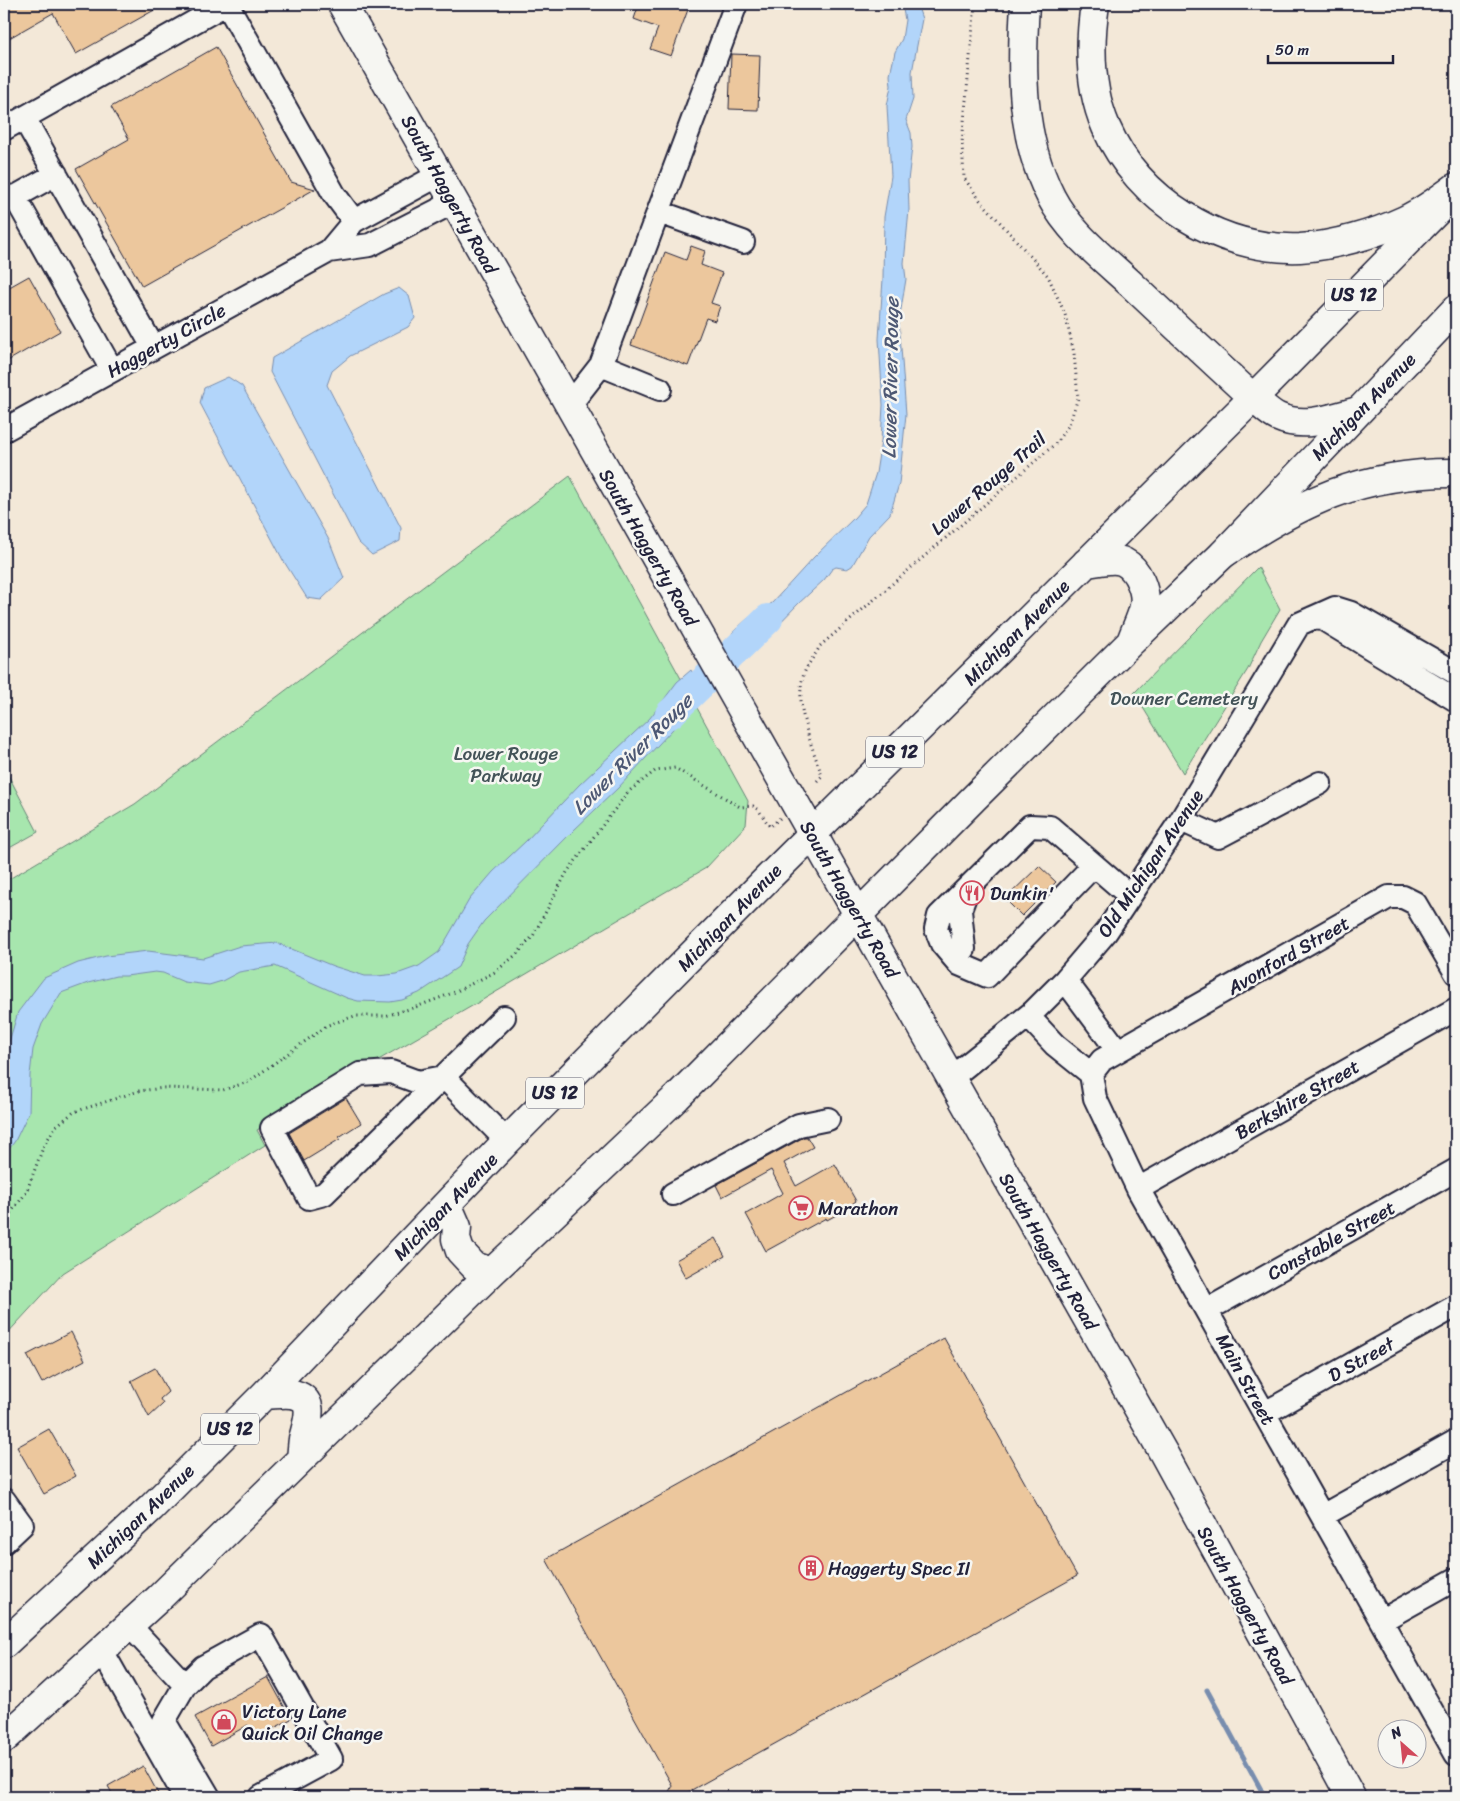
<svg xmlns="http://www.w3.org/2000/svg" width="1460" height="1801" viewBox="0 0 1460 1801" font-family="Sriracha,sans-serif">
<rect width="100%" height="100%" fill="#f3e8d8"/>
<filter id="ink" filterUnits="userSpaceOnUse"><feTurbulence type="fractalNoise" baseFrequency=".02" numOctaves="2"/><feDisplacementMap in="SourceGraphic" scale="10" xChannelSelector="R" yChannelSelector="G"/><feConvolveMatrix kernelMatrix="1 2 1 2 8 2 1 2 1" color-interpolation-filters="sRGB"/></filter>
<g filter="url(#ink)">
<!-- green -->
<path fill="#a7e6ae" stroke="#648474" d="M570 476 748 801 746 825 706 868 479 1002 257 1130 265 1145 63 1273 4 1337V882L135 804Z
M1258 567 1280 609 1261 641 1248 669 1183 773 1134 693Z
M4 767 38 832 4 851Z"/>
<!-- water -->
<path fill="#b2d5fa" stroke="#788dae" d="M902 4H917L922 19 912 72 913 99 906 120 911 133 912 147 908 181 909 210 904 263 906 279 899 321 906 414 899 484 890 514 869 536 852 566 847 569 836 567 832 569 824 580 798 604 745 659 732 633 747 619 772 603 814 557 854 518 866 504 876 473 881 441 883 405 879 339 883 279 884 217 891 176 887 106 891 86 890 75 895 52 902 39 905 20Z
M399 288 409 296 415 318 408 327 350 356 332 371 327 385 401 528 400 541 372 555 358 542 270 372 272 358 384 294Z
M228 377 242 386 329 540 344 578 321 600 307 598 283 560 200 403 204 388Z
M691 670 706 697 685 716 618 788 574 830 484 921 468 944 458 967 419 993 402 1000 390 1002 358 1001 347 998 275 966 239 972 222 981 209 985 184 982 163 973 155 972 126 976H116L88 983 61 993 42 1024 33 1049 30 1075 29 1112 15 1141 9 1149 4 1150V1101L7 1087 6 1052 18 1012 44 978 78 963 106 956 148 951 203 958 240 946 277 943 333 966 365 976H377L397 974 419 966 439 952 469 900 493 872 526 841 579 785 650 718 677 682Z"/>
<g fill="none" stroke-linecap="round" stroke-linejoin="round">
<!-- stream -->
<path stroke="#788dae" stroke-width="5" d="M1207 1690 1265 1797"/>
<!-- river -->
<path stroke="#b2d5fa" stroke-width="30" d="M670 714 768 619"/>
</g>
<!-- building -->
<path fill="#ecc79d" stroke="#22223b" d="M4 4H165L76 54 53 13 4 41Z
M639 4H690L671 56 650 49 658 28 634 19Z
M216 47 291 182 315 189 142 286 76 169 129 139 111 107Z
M731 54 760 55 758 110 729 109Z
M691 246 705 251 701 265 722 273 711 303 720 306 715 321 706 318 688 366 631 345 665 252 686 260Z
M29 276 60 331 4 363V290Z
M1039 866 1056 882 1022 916 1005 899Z
M346 1098 361 1123 339 1137 340 1139 304 1161 289 1133Z
M804 1137H807L813 1147 784 1163 796 1186 835 1164 856 1201 852 1204 853 1206 827 1220 826 1218 766 1251 746 1214 783 1193 771 1170 722 1197 716 1185Z
M715 1238 725 1256 686 1278 676 1260Z
M71 1332 85 1360 42 1383 27 1355Z
M944 1338 1077 1576 679 1797H667L672 1785 546 1559Z
M155 1368 168 1392 160 1399 163 1404 149 1417 131 1381Z
M49 1429 76 1476 44 1494 17 1447Z
M268 1677 291 1719 256 1738 248 1725 211 1746 195 1717Z
M143 1766 160 1797H114L108 1786Z"/>
<g fill="none" stroke-linecap="round" stroke-linejoin="round">
<!-- minor casing -->
<g stroke="#22223b" stroke-width="26">
<path id="minor" d="M227 4 334 194 354 221
M24 118 153 347
M4 129 226 4
M439 175 354 221 329 251 370 245 454 202
M4 196 15 197 112 370
M15 197 56 174
M659 212 743 242
M601 365 660 389
M569 406 601 365 736 4
M4 430 329 251
M1312 618 1323 619 1456 700
M1181 820 1218 837 1320 783
M1094 865 987 976 959 964 942 944 936 929 939 916 1030 826 1050 827 1130 896
M964 949 960 910 968 888
M1065 980 1118 1051
M1028 1016 1055 1045 1091 1074 1095 1098 1138 1189 1456 1754
M1091 1074 1102 1060 1389 897H1403L1415 903 1456 973
M444 1077 418 1082 391 1072 360 1074 272 1128 309 1198 324 1194 504 1017
M444 1077 507 1141
M951 1078 1033 1012 1065 980 1106 932 1181 820 1299 624 1335 608 1351 613 1456 673
M1138 1189 1456 1009
M673 1194 799 1125 828 1119
M1207 1310 1456 1170
M1265 1413 1456 1306
M4 1500 22 1525 4 1542
M1322 1516 1456 1441
M1381 1621 1456 1579
M130 1626 185 1685
M102 1651 185 1797
M209 1797 164 1721 185 1685 203 1667 261 1635 331 1759 261 1797"/>
</g>
<!-- major casing -->
<g stroke="#22223b" stroke-width="31">
<path id="major" d="M342 4 1164 1454 1351 1797
M1086 563C1097 562 1114 557 1124 562 1138 569 1147 592 1144 606 1142 617 1136 628 1132 639
M447 1204 457 1227 456 1239 460 1251 474 1266 492 1272
M264 1395C272 1395 282 1393 291 1394 318 1397 307 1423 303 1439 302 1445 302 1452 301 1458
M4 1644 151 1508 264 1395 507 1141 768 878 1253 398 1448 200
M4 1739 159 1598 492 1272 677 1097 973 799 1131 642 1223 554 1456 309"/>
</g>
<!-- highway casing -->
<g stroke="#22223b" stroke-width="31">
<path id="highway" d="M1025 4C1021 70 1020 136 1051 197 1069 232 1103 258 1131 284 1171 322 1212 360 1253 398 1261 404 1269 413 1278 417 1304 429 1332 418 1358 411
M1095 4C1089 45 1089 88 1106 127 1138 200 1219 251 1300 248 1333 246 1375 234 1405 220 1424 211 1440 199 1456 187
M1223 554C1300 502 1361 472 1456 473"/>
</g>
<!-- path -->
<path stroke="#22223b" stroke-width="3" stroke-dasharray="1 4" stroke-linecap="butt" d="M817 781 822 776C812 745 791 700 806 669 810 661 816 654 820 646L1054 445 1069 425 1078 398 1074 353 1065 314 1048 276 980 200 964 178 962 143 975 4
M4 1221 26 1193 44 1145 56 1126 74 1112 139 1091 164 1088 223 1090 248 1082 328 1025 355 1016H385L416 1007 455 992 495 972 517 954 533 936 567 872 628 792 655 771 675 768 740 807 753 806 758 809 770 827 780 818"/>
<!-- minor -->
<use href="#minor" stroke="#f6f6f2" stroke-width="22"/>
<!-- major -->
<use href="#major" stroke="#f6f6f2" stroke-width="28"/>
<!-- highway -->
<use href="#highway" stroke="#f6f6f2" stroke-width="28"/>
</g>
</g>
<!-- icons -->
<defs>
<g id="restaurant-ring" transform="scale(1.25)"><circle r="9.5" fill="#f6f6f2" stroke="#d1495b" stroke-width="1.5"/><path d="M-5-6h1v4h1v-4h1v4h1v-4h1v5L-1.5 .5V6h-2V.5L-5-1ZM5-6V6H3V1.5H1.5Q1.5-4 5-6Z" fill="#d1495b"/></g>
<g id="supermarket-ring" transform="scale(1.25)"><circle r="9.5" fill="#f6f6f2" stroke="#d1495b" stroke-width="1.5"/><path d="M-6-5.5h2.5l.6 2H6L4.5 2H-2.5L-4.4-4H-6ZM-1.5 3.2a1.3 1.3 0 1 0 .1 0ZM3 3.2a1.3 1.3 0 1 0 .1 0Z" fill="#d1495b"/></g>
<g id="building-ring" transform="scale(1.25)"><circle r="9.5" fill="#f6f6f2" stroke="#d1495b" stroke-width="1.5"/><path d="M-4-6H4V6H1V3H-1V6H-4ZM-2.5-4.3h1.7v1.8h-1.7ZM.8-4.3h1.7v1.8H.8ZM-2.5-1h1.7V.8h-1.7ZM.8-1h1.7V.8H.8Z" fill="#d1495b"/></g>
<g id="shop-ring" transform="scale(1.25)"><circle r="9.5" fill="#f6f6f2" stroke="#d1495b" stroke-width="1.5"/><path d="M-5-2.5h2.3a2.7 3.5 0 0 1 5.4 0H5L5.5 6h-11ZM-1.5-2.5h3a1.5 2.3 0 0 0-3 0Z" fill="#d1495b"/></g>
</defs>
<g fill-rule="evenodd">
<use href="#restaurant-ring" x="972" y="893"/>
<use href="#supermarket-ring" x="801" y="1208"/>
<use href="#building-ring" x="811" y="1568"/>
<use href="#shop-ring" x="224" y="1722"/>
</g>
<g text-anchor="middle" stroke-width="5" stroke-linejoin="round" paint-order="stroke">
<!-- shield labels -->
<g fill="#f6f6f2" stroke="#626272" stroke-width="1">
<rect x="1325" y="279.5" width="58" height="31" rx="4"/>
<rect x="866" y="736.5" width="58" height="31" rx="4"/>
<rect x="526" y="1077.5" width="58" height="31" rx="4"/>
<rect x="201" y="1413.5" width="58" height="31" rx="4"/>
</g>
<g font-size="18" font-weight="bold" fill="#22223b">
<text x="1354" y="301">US 12</text>
<text x="895" y="758">US 12</text>
<text x="555" y="1099">US 12</text>
<text x="230" y="1435">US 12</text>
</g>
<!-- street labels -->
<g font-size="19" fill="#22223b" stroke="#f6f6f2">
<text transform="translate(450 194) rotate(61)" y="7">South Haggerty Road</text>
<text transform="translate(166 340) rotate(-29)" y="7">Haggerty Circle</text>
<text transform="translate(1363 406) rotate(-46)" y="7">Michigan Avenue</text>
<text transform="translate(988 483) rotate(-41)" y="7">Lower Rouge Trail</text>
<text transform="translate(649 547) rotate(60)" y="7">South Haggerty Road</text>
<text transform="translate(1016 632) rotate(-45)" y="7">Michigan Avenue</text>
<text transform="translate(1150 863) rotate(-56)" y="7">Old Michigan Avenue</text>
<text transform="translate(850 899) rotate(60)" y="7">South Haggerty Road</text>
<text transform="translate(729 917) rotate(-46)" y="7">Michigan Avenue</text>
<text transform="translate(1288 955) rotate(-30)" y="7">Avonford Street</text>
<text transform="translate(1297 1099) rotate(-30)" y="7">Berkshire Street</text>
<text transform="translate(445 1206) rotate(-46)" y="7">Michigan Avenue</text>
<text transform="translate(1331 1240) rotate(-29)" y="7">Constable Street</text>
<text transform="translate(1049 1251) rotate(60)" y="7">South Haggerty Road</text>
<text transform="translate(1361 1359) rotate(-29)" y="7">D Street</text>
<text transform="translate(1246 1379) rotate(61)" y="7">Main Street</text>
<text transform="translate(140 1516) rotate(-44)" y="7">Michigan Avenue</text>
<text transform="translate(1246 1605) rotate(61)" y="7">South Haggerty Road</text>
</g>
<!-- park labels -->
<g font-size="19" fill="#435358" stroke="#f6f6f2">
<text x="1184" y="705">Downer Cemetery</text>
<text x="506" y="760">Lower Rouge<tspan x="506" dy="22">Parkway</tspan></text>
</g>
<!-- poi labels -->
<g font-size="19" fill="#22223b" stroke="#f6f6f2" text-anchor="start">
<text x="990" y="900">Dunkin'</text>
<text x="818" y="1215">Marathon</text>
<text x="828" y="1575">Haggerty Spec II</text>
<text x="242" y="1718">Victory Lane<tspan x="242" dy="22">Quick Oil Change</tspan></text>
</g>
<!-- water labels -->
<g font-size="20" font-style="italic" fill="#4d5874" stroke="#f6f6f2">
<text transform="translate(890 378) rotate(-89)" y="7">Lower River Rouge</text>
<text transform="translate(632 754) rotate(-45)" y="7">Lower River Rouge</text>
</g>
</g>
<!-- margin -->
<rect width="1460" height="1801" fill="none" stroke="#f6f6f2" stroke-width="20"/>
<rect x="10" y="10" width="1440" height="1781" fill="none" stroke="#22223b" stroke-width="2" filter="url(#ink)"/>
<!-- north arrow -->
<g transform="translate(1402 1744) rotate(333)"><circle r="24" fill="#f6f6f2" stroke="#a1a1a9"/>
<path d="M0-4L9 19L0 12L-9 19Z" fill="#d1495b"/>
<text y="-8" font-size="14" font-weight="bold" text-anchor="middle" fill="#22223b">N</text>
</g>
<!-- scale -->
<path d="M1268 55v8h125v-8" fill="none" stroke="#22223b" stroke-width="2.5"/>
<text x="1275" y="55" font-size="15" fill="#22223b" stroke="#f6f6f2" stroke-width="4" paint-order="stroke">50 m</text>
</svg>
